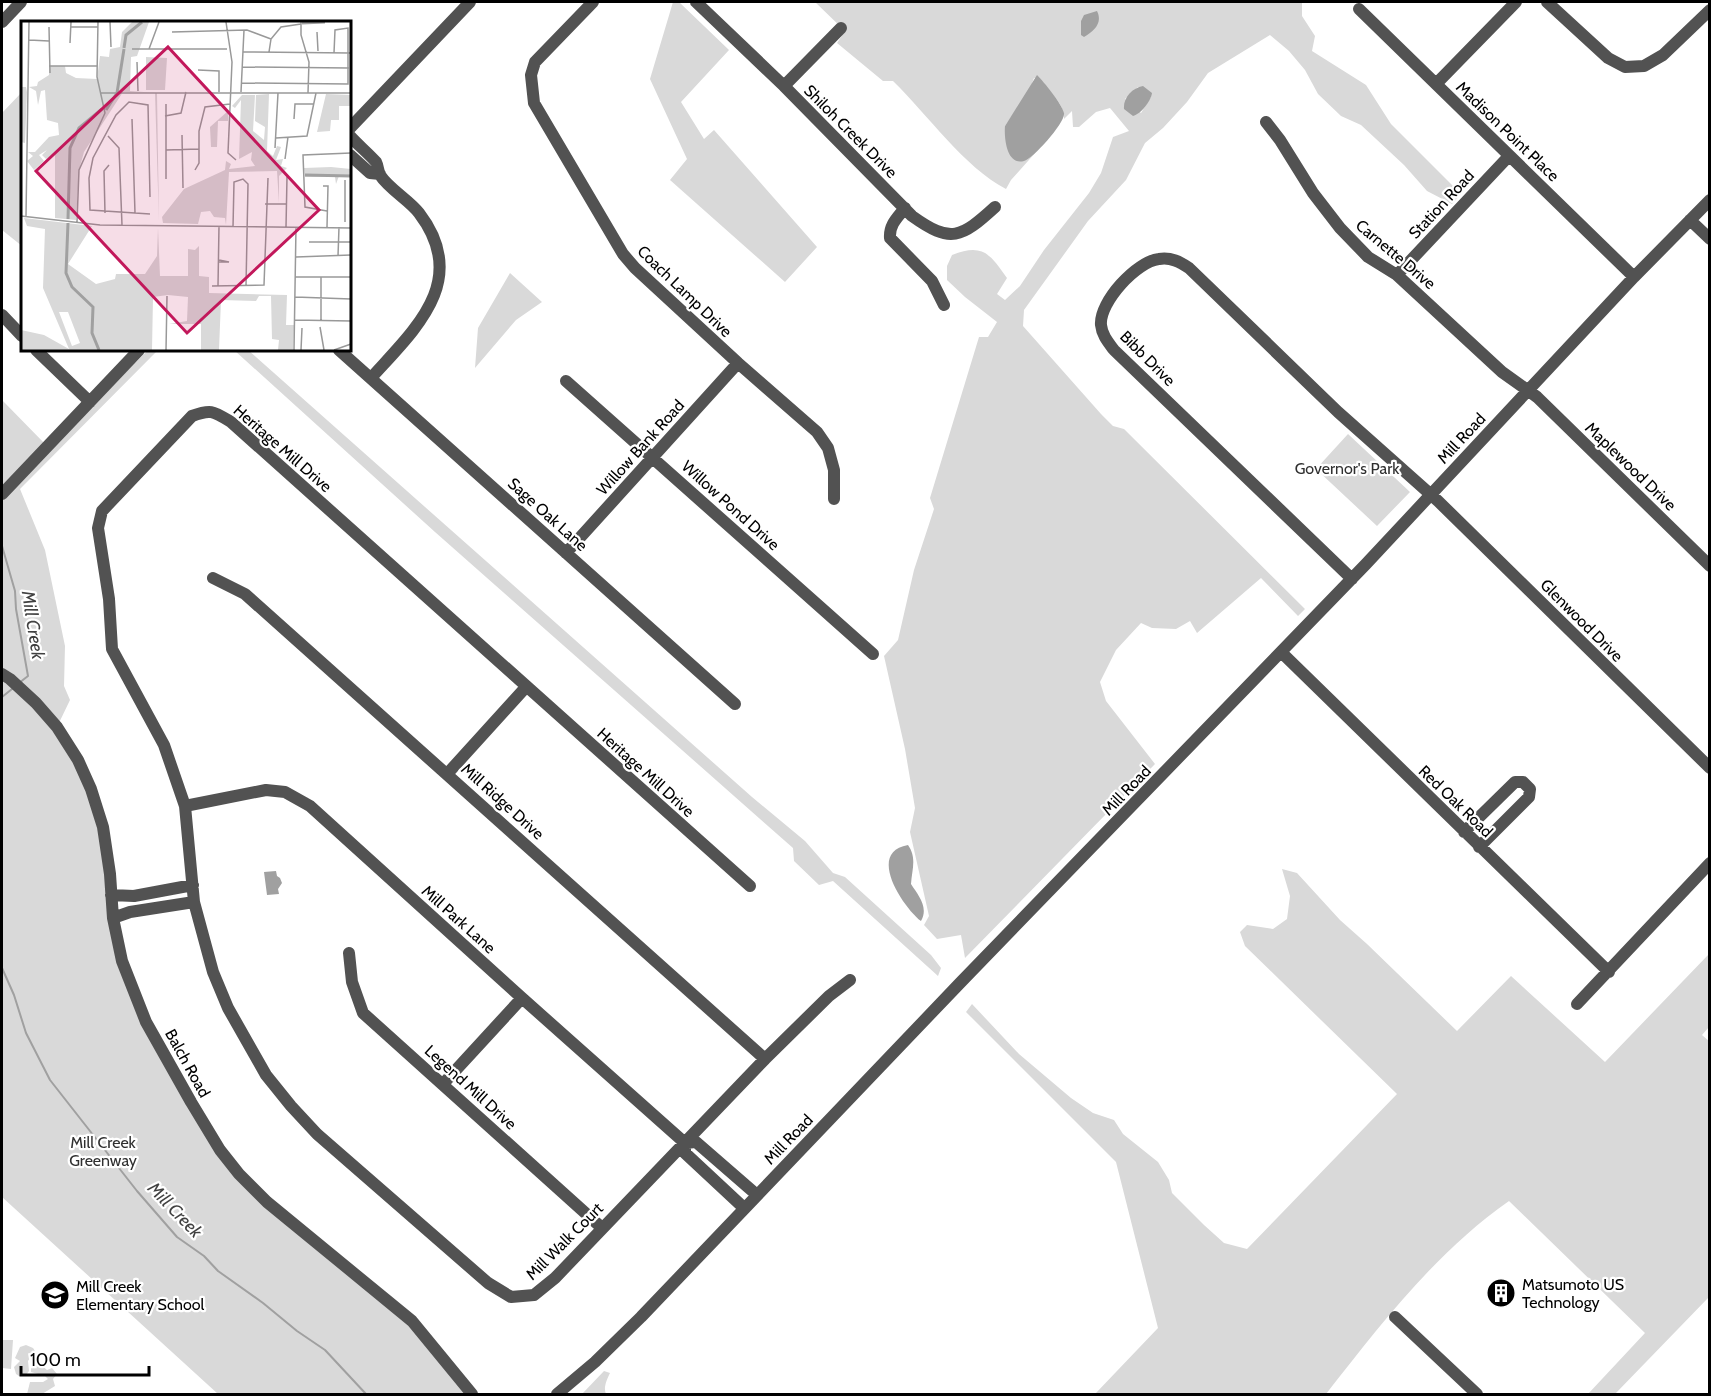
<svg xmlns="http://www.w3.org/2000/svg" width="1711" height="1396" viewBox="0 0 1711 1396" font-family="Cabin,sans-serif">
<rect width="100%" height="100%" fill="#fff"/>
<!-- green -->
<path fill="#d9d9d9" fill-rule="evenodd" d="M673 2H679L729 50 681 102 704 139 714 130 817 247 785 282 670 180 687 159 650 79Z
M815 2H1302V16L1315 36 1312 51 1366 85 1391 124 1461 194 1452 204 1427 191 1404 165 1361 125 1341 116 1318 94 1305 70 1289 51 1270 35 1208 73 1187 102 1163 128 1145 143 1126 180 1088 221 1024 310 1023 326 1101 414 1113 426 1124 429 1305 609 1298 616 1261 578 1197 633 1190 621 1176 629 1152 628 1141 623 1116 650 1100 682 1106 701 1155 764 965 958 961 935 937 939 924 925 929 916 910 832 915 808 905 749 884 656 898 640 914 570 934 509 930 498 979 337H988L997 322 965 297 947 280V266L952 255C983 243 990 254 1007 278L997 294 1005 300 1020 286 1044 250 1089 193 1101 173 1113 137 1129 131 1110 108 1096 112 1079 127H1073L1072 111 1064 119C1065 103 1048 91 1040 79L1034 78 1030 89 1005 126 1023 161 1036 152 1011 180 1006 189C964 167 928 115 893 81H883L837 43 845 31ZM1138 87 1151 97 1141 113 1125 99Z
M22 92V246L2 230V113Z
M510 273 542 302 516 320 475 368 478 328Z
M148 350H158L20 489 45 550 65 646 64 686 70 700 57 727 91 789 113 918 146 1022 239 1174 412 1321 472 1394H218L2 1197V400L47 446 16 484Z
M234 350H248L752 797 805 841 833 873 845 877 931 955 941 968 938 976 833 881 819 885 794 861 793 848 435 532Z
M1348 434 1410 492 1377 526 1316 469Z
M1282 869 1297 873 1340 920 1367 944 1457 1031 1511 976 1605 1062 1709 954V1027L1702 1035 1710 1042 1709 1297 1615 1394H1588L1645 1333 1509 1201C1435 1253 1381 1324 1326 1394H1095L1158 1328 1116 1162 966 1012 972 1004 1019 1054 1071 1098 1093 1113 1114 1120 1123 1134 1158 1162 1169 1180 1172 1193 1204 1225 1224 1243 1247 1249 1397 1094 1245 946 1240 932 1247 925 1273 929 1287 919 1290 896Z
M2 1340H13L11 1369 2 1368Z
M26 1345 33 1348 35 1351 28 1361 29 1371 26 1375 19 1376 16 1374 14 1367 20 1361 15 1358 20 1347Z
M35 1362 39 1363 47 1370 52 1368 57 1374 53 1379 55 1386 42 1394H27L30 1382H43L48 1379 45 1376 31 1372V1367Z
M604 1371 610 1373C607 1379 603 1388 606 1394H582Z"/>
<!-- water -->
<path fill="#a0a0a0" d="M1097 11C1103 23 1094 31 1084 37L1081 35V21L1084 15Z
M1037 75C1044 82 1062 104 1064 113 1066 122 1033 159 1024 161 1006 166 1004 136 1005 126Z
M1143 86 1152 93C1151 101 1141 114 1133 116L1124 109C1123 98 1132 88 1143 86Z
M908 845C917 858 912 869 911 884 918 895 929 907 921 921 903 907 866 852 908 845Z
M276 871 277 876 280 878 282 883 278 889 279 894 267 895 264 872Z"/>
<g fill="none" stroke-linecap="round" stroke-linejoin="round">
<!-- stream -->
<path stroke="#a0a0a0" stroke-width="2" d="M2 546 15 591 16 609 28 676 19 683
M2 697 12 689
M2 968 14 995 26 1033 50 1080 137 1191 177 1237 204 1256 218 1271 263 1303 297 1331 325 1350 366 1394"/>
<!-- minor -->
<path stroke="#525252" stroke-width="12" d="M593 2 535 62 531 75 534 103 623 254 635 268 738 363 817 432 828 448 834 470V499
M696 2 784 86 912 216C951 244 961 238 995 207
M1547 2 1608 58 1625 67 1644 66 1663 55 1710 10
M1359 9 1634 277
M2 22 21 2
M1436 84 1516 2
M784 86 841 28
M1266 122 1280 140 1313 193 1340 228 1368 257 1397 275 1502 372 1537 397 1710 566
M350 128 470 2
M350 136C358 145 368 153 376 162 378 166 378 171 380 175 389 189 409 200 419 213 471 281 414 330 371 378
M350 155 370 173 380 174
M905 208C897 218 889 225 890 238L932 281 944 305
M1690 220 1710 239
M1397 275 1509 156
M2 315 22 336
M36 350 90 402
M339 350 735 704
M566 381 873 654
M2 494 139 350
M566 553 738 363
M213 578 245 594 765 1059
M1352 579 1114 350C1108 342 1102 335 1101 325 1099 302 1137 261 1159 259 1171 257 1180 262 1189 268L1338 412 1438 501 1710 768
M1281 652 1609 972
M2 674 10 679 36 703 57 727 78 760 91 789 103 827 110 874 113 918 122 961 146 1022 191 1102 220 1150 239 1174 267 1202 412 1321 472 1394
M448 773 526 687
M185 806 266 790 285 792 310 806 522 998 685 1143 696 1142 757 1195
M1464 832 1515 782H1523L1530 789 1529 797 1479 847
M750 886 231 422C213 411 211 409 192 416L102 511 98 528 109 599 112 649 164 745 185 806 194 902 213 972 228 1008 266 1075 291 1106 317 1134 488 1283 511 1297 534 1295 555 1278 765 1059 829 996 850 980
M111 895 134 896 193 885
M113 918 130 912 194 902
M349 953 352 982 363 1013 602 1228
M1577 1004 1710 863
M443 1084 522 998
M685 1143V1153L744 1208
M1395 1317 1477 1394
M557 1394 595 1362 641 1317 960 983 1366 564 1634 277 1710 200"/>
</g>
<!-- icons -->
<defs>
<g id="building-disc" transform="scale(1.5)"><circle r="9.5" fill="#000" stroke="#fff"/><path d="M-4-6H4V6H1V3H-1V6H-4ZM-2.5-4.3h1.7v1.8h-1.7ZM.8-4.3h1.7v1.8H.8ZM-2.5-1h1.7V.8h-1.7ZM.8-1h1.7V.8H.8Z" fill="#fff"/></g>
<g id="school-disc" transform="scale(1.5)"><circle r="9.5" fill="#000" stroke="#fff"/><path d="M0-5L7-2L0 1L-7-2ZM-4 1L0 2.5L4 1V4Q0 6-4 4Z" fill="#fff"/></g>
</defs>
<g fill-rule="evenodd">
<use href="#building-disc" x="1501" y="1293"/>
<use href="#school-disc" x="55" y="1295"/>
</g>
<g text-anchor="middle" stroke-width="4.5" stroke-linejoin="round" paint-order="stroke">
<!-- street labels -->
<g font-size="16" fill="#000" stroke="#fff">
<text transform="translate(851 131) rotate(45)" y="6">Shiloh Creek Drive</text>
<text transform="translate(1508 131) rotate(44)" y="6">Madison Point Place</text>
<text transform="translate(1441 204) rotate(-47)" y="6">Station Road</text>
<text transform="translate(1396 254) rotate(40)" y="6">Carnette Drive</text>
<text transform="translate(685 291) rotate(44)" y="6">Coach Lamp Drive</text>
<text transform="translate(1148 358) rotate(45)" y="6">Bibb Drive</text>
<text transform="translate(1461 438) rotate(-47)" y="6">Mill Road</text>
<text transform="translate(640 447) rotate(-48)" y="6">Willow Bank Road</text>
<text transform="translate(283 448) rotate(41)" y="6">Heritage Mill Drive</text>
<text transform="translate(1631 466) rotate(44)" y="6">Maplewood Drive</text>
<text transform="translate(731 505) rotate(42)" y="6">Willow Pond Drive</text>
<text transform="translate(548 514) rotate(42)" y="6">Sage Oak Lane</text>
<text transform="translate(1582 620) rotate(45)" y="6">Glenwood Drive</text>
<text transform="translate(646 772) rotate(42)" y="6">Heritage Mill Drive</text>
<text transform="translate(1126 790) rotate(-46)" y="6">Mill Road</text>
<text transform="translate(503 801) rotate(42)" y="6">Mill Ridge Drive</text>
<text transform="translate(1456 801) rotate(44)" y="6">Red Oak Road</text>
<text transform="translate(459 919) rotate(42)" y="6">Mill Park Lane</text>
<text transform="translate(188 1063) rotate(61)" y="6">Balch Road</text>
<text transform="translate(471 1087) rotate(42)" y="6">Legend Mill Drive</text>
<text transform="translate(788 1139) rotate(-46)" y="6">Mill Road</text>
<text transform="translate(564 1241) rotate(-45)" y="6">Mill Walk Court</text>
</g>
<!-- park labels -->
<g font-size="16" fill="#303030" stroke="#fff">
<text x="1347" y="474">Governor's Park</text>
<text x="103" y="1148">Mill Creek<tspan x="103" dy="18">Greenway</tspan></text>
</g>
<!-- poi labels -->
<g font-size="16" fill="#000" stroke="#fff" text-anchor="start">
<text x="1522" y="1290">Matsumoto US<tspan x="1522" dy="18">Technology</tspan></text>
<text x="76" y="1292">Mill Creek<tspan x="76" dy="18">Elementary School</tspan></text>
</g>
<!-- water labels -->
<g font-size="18" font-style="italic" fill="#414141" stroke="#fff">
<text transform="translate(33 625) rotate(81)" y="6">Mill Creek</text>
<text transform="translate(175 1210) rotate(46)" y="6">Mill Creek</text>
</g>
</g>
<!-- overview -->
<g transform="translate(21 21)">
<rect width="330" height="330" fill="#fff"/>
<path d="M111 1H128L116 35 110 36 109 70 136 72 138 201 134 72 102 71 63 131 58 149 55 199 34 197V132L25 138 21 134 26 129 18 134 23 140 13 149 6 140 12 135 7 131H14L28 116 38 114 37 102 26 99 24 69 20 70 17 84 15 70 8 66 16 65 17 61 28 54V45H44L45 52 55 57 76 58 79 35 88 36 89 28 99 26 101 11ZM125 36 146 37 144 69H125ZM0 66H5L6 71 4 122 0 121ZM248 73 246 130 252 135 256 125 260 126 255 139 262 138 260 145 266 147 258 155V182L256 150 208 151 205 204 204 197 193 196 189 190 180 191 177 203 142 202 141 196 163 168 204 149 205 140 210 143 208 148 234 145 230 139 231 131 218 138 220 79 214 87 211 85 221 74H234L232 110 243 119 244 106 234 100 235 74ZM305 73 330 74V85H318V99H310L309 110 296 111ZM207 90V100H197L196 126H190L189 106ZM310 146 330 148V155H318L315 163 314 156H284L283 147ZM3 197 71 205 47 243 75 263 94 258 95 253H124L136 235 137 207 139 255H167V228L174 229 178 225V255L188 256V272L266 274 265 304H273L272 329H257L258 319 251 318 250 275H238L235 280 200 279 198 329H180V303H148L166 300 167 276 147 274 132 276 131 329H0V309L23 314 48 328 22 267 24 208 6 205ZM38 291H47L59 322 51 325Z" fill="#d9d9d9" fill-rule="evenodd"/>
<path fill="none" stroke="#a0a0a0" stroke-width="3" d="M281 2 304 1M103 27 105 14 121 1M85 89 96 72 103 28M284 154 330 155M47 198 49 127 58 107 81 88M47 202 45 252 51 266 72 286 71 312 78 329"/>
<path fill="none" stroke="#999" stroke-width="1.5" d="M89 1 90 26M205 1 211 41 207 132 215 139M280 1V14L288 41 287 72M28 6 29 52M50 6H77M151 11 226 9 250 18M296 11 297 30M8 19 28 20M49 22 50 1M111 28H206M128 28 138 1M222 31 329 32M248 31 250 18 260 6 280 3M116 41 117 70M28 45H76M221 46 328 47M177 49 198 50V71M220 62 327 63V7L314 9 313 32M220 71 223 9M80 72H330M145 83V158M144 95 160 92 165 71M111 98 114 192M273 98 274 83H293M161 114 162 167M87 115 98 127 101 204M255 117 286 115 295 72M254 127 257 72M145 129 178 128M264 138 267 116M174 149 178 142V110L184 86 209 83M302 165H307L306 206M244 183H266M306 190 284 186 282 134 330 132M84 192 83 150 88 144M129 193 69 189 68 157 72 137 95 94 108 81 127 84 129 176M0 195 79 204 330 207M5 195 8 1M56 201 58 149 84 92 76 56 77 1M324 201V159M212 206 213 161 222 158 227 163 225 265M265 206 266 156M288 221H330M317 235 318 206M275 236 330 234M197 241H208L198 239M274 256H330M191 265 243 264 247 157M197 265 198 205M274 276 330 278M273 299 330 300M300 299V256M299 306 303 329M145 329 146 275M273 329 275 206M280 329 281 307M313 329 330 323"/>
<path fill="#c2185b" fill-opacity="0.15" stroke="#c2185b" stroke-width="3" d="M147 26 298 189 166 312 15 150Z"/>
<rect width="330" height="330" fill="none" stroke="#000" stroke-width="3"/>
</g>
<!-- border -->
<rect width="1711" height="1396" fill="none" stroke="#000000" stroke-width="6"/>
<!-- scale -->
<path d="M21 1366v9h128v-9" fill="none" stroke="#000000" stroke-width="3"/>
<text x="30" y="1366" font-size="18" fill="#000000" stroke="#ffffff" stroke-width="4.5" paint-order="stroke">100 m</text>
</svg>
